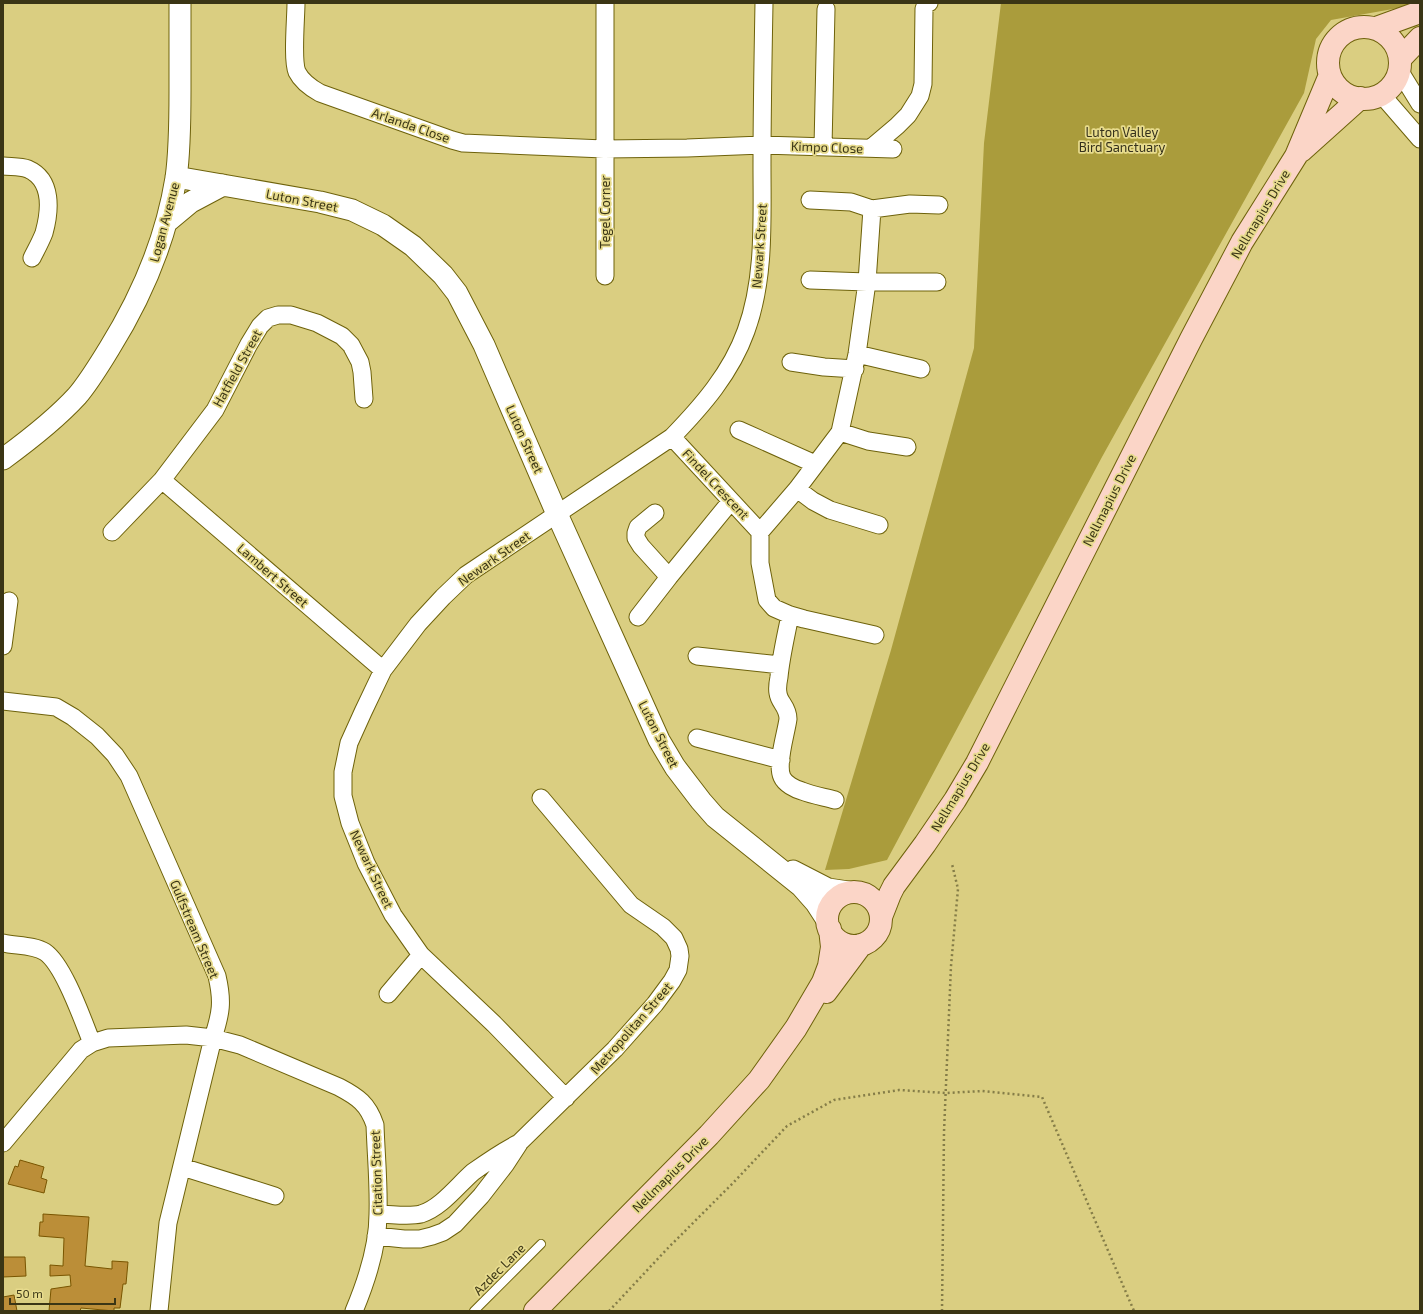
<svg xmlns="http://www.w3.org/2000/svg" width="1423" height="1314" viewBox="0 0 1423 1314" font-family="'Exo 2',sans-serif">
<rect width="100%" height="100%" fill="#dace81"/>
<!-- green -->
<path fill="#aa9c3c" d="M1001 3H1410L1404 7 1331 20 1316 39 1304 93 1102 457 887 860 849 869 825 870 891 650 974 348 984 143Z"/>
<!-- building -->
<path fill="#bb8e38" stroke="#795500" d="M20 1160 44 1167 41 1178 47 1180 44 1193 8 1184 15 1166 18 1167Z
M43 1214 89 1217 85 1266 112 1269V1261L128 1262 126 1284H123L120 1308H114V1311L81 1308 80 1311H49L51 1289 71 1286 70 1275 50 1276V1265L63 1266 64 1238 39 1236 40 1222H43Z
M3 1257H25L26 1276 3 1277Z
M14 1295 17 1311H3V1297Z"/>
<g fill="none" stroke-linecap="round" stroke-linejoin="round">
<!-- service casing -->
<g stroke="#6e620b" stroke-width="10">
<path id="service" d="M474 1311 541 1244"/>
</g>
<!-- minor casing -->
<g stroke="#6e620b" stroke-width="19">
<path id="minor" d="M296 3C296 18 292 60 297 72 302 82 311 88 320 93L452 140 463 143 604 149 687 148 762 145 893 149
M605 3V276
M1399 70 1420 104
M1381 94 1420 139
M823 147 826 9
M871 148 897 126 908 115 920 96 923 84 924 9 926 4 929 3
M3 166C11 167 20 166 28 169 53 180 50 211 44 233 41 241 36 250 32 258
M810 200 851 202 872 209 910 204 939 205
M872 209 867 282 857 354 840 432 797 489 760 532V563L767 600 774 608 790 615 804 619 875 635
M810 280 867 282H937
M857 354 921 369
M791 362 824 367 855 369
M739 430 815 464
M840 432 868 441 907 447
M672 437 760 532
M162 480 383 670
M797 489 813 501 830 510 879 525
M655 513 638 527 636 533V538L641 546 669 577
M112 532 162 480 215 410 249 344 260 326 268 318 278 315H291L317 323 342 336 351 345 360 362 362 372 364 399
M790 615C786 636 781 656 779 677 778 682 777 688 778 693 779 703 788 706 788 719 786 734 776 764 782 777 785 784 795 789 802 791 812 795 824 797 835 800
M638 617 669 577 731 501
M3 646 9 601
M697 656 780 665
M3 701 56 707 73 717 97 736 115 755 129 776 217 976C223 1002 221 1013 213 1038L168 1223 159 1311
M697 738 781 760
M3 943C16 946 34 945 45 952 64 965 83 1021 92 1043
M388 994 421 955
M566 1098 494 1024 421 955 393 915 366 863 350 823 343 796V772L349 743 363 712 383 670 418 624 443 597 466 575 672 437C702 406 731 373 746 331 765 279 762 221 762 166 762 112 763 57 764 3
M3 1143 81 1050 92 1043 108 1038 186 1035 213 1038 240 1045 339 1087C358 1097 368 1104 375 1125 376 1155 379 1184 378 1214 378 1247 367 1280 354 1311
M182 1167 275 1196
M378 1214C392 1214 408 1217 421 1214 441 1208 458 1185 473 1172 487 1162 502 1152 517 1144
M376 1236 404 1239H420L432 1236 443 1232 455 1224 481 1196 505 1165 520 1142 615 1049 655 1004 672 981 678 970 680 956 679 949 674 938 663 927 631 905 541 798"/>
</g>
<!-- tertiary casing -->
<g stroke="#6e620b" stroke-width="23">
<path id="tertiary" d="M176 177 320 202 352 210 383 225 413 246 443 275 457 293 484 345 557 514 623 660 659 740 675 767 701 801 715 817 801 886 816 903 827 920
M167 222 191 202 223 185
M3 459C29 440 55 420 77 396 89 382 99 365 109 349 142 296 166 240 176 178 180 150 180 120 180 91 180 62 180 32 180 3
M793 871 828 889 848 892"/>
</g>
<!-- secondary casing -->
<g stroke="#6e620b" stroke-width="24">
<path id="secondary" d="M1328 63a36 36 0 1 1 72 0a36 36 0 1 1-72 0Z
M1376 28 1420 12
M1400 59 1420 38
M1301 151 1360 98
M827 919a27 27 0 1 1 54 0a27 27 0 1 1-54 0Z
M881 917 890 894 894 886 925 844 955 800 977 763 1191 339 1242 242 1296 156 1330 75
M826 992 861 945
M535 1311 709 1135 759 1080 796 1028 823 982 829 966 832 947 830 929"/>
</g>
<!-- path -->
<path stroke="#857d48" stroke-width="2.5" stroke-dasharray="2 3" stroke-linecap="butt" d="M609 1311 667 1249 733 1183 787 1126 834 1100 899 1090 946 1093 982 1091 1042 1097 1134 1311
M942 1311 944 1132 951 966 958 889 952 864"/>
<!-- service -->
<use href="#service" stroke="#fff" stroke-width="8"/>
<!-- minor -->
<use href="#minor" stroke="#fff" stroke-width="17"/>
<!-- tertiary -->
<use href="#tertiary" stroke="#fff" stroke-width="21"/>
<!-- secondary -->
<use href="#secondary" stroke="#fbd5c7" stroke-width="22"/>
</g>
<g text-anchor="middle" stroke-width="3.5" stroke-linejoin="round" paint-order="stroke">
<!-- street labels -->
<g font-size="13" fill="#3a3515" stroke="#e7db8d">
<text transform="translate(411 125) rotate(19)" y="5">Arlanda Close</text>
<text transform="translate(827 147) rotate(2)" y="5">Kimpo Close</text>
<text transform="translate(302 200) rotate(11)" y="5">Luton Street</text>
<text transform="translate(605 212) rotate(-90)" y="5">Tegel Corner</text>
<text transform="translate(1260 214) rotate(-59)" y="5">Nellmapius Drive</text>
<text transform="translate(164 222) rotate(-75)" y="5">Logan Avenue</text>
<text transform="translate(759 246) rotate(-86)" y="5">Newark Street</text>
<text transform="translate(237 368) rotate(-61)" y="5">Hatfield Street</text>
<text transform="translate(525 439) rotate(66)" y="5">Luton Street</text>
<text transform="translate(716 484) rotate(47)" y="5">Findel Crescent</text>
<text transform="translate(1109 500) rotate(-63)" y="5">Nellmapius Drive</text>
<text transform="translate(494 558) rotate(-35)" y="5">Newark Street</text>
<text transform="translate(273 575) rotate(41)" y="5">Lambert Street</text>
<text transform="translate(659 734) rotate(63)" y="5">Luton Street</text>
<text transform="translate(960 787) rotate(-59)" y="5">Nellmapius Drive</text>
<text transform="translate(372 869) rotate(65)" y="5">Newark Street</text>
<text transform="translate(195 929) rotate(67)" y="5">Gulfstream Street</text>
<text transform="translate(631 1028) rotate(-49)" y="5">Metropolitan Street</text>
<text transform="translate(376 1173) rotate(-92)" y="5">Citation Street</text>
<text transform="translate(670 1174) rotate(-45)" y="5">Nellmapius Drive</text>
<text transform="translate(499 1269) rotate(-45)" y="5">Azdec Lane</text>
</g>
<!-- park labels -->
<g font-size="13" fill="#34301b" stroke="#e7db8d">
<text x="1122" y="137">Luton Valley<tspan x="1122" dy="15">Bird Sanctuary</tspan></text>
</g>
</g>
<!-- border -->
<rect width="1423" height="1314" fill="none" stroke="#3a3515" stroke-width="8"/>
<!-- scale -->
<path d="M10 1298v6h105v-6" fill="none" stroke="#3a3515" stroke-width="2"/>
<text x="16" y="1298" font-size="12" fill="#3a3515" stroke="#e7db8d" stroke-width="3" paint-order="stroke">50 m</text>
</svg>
